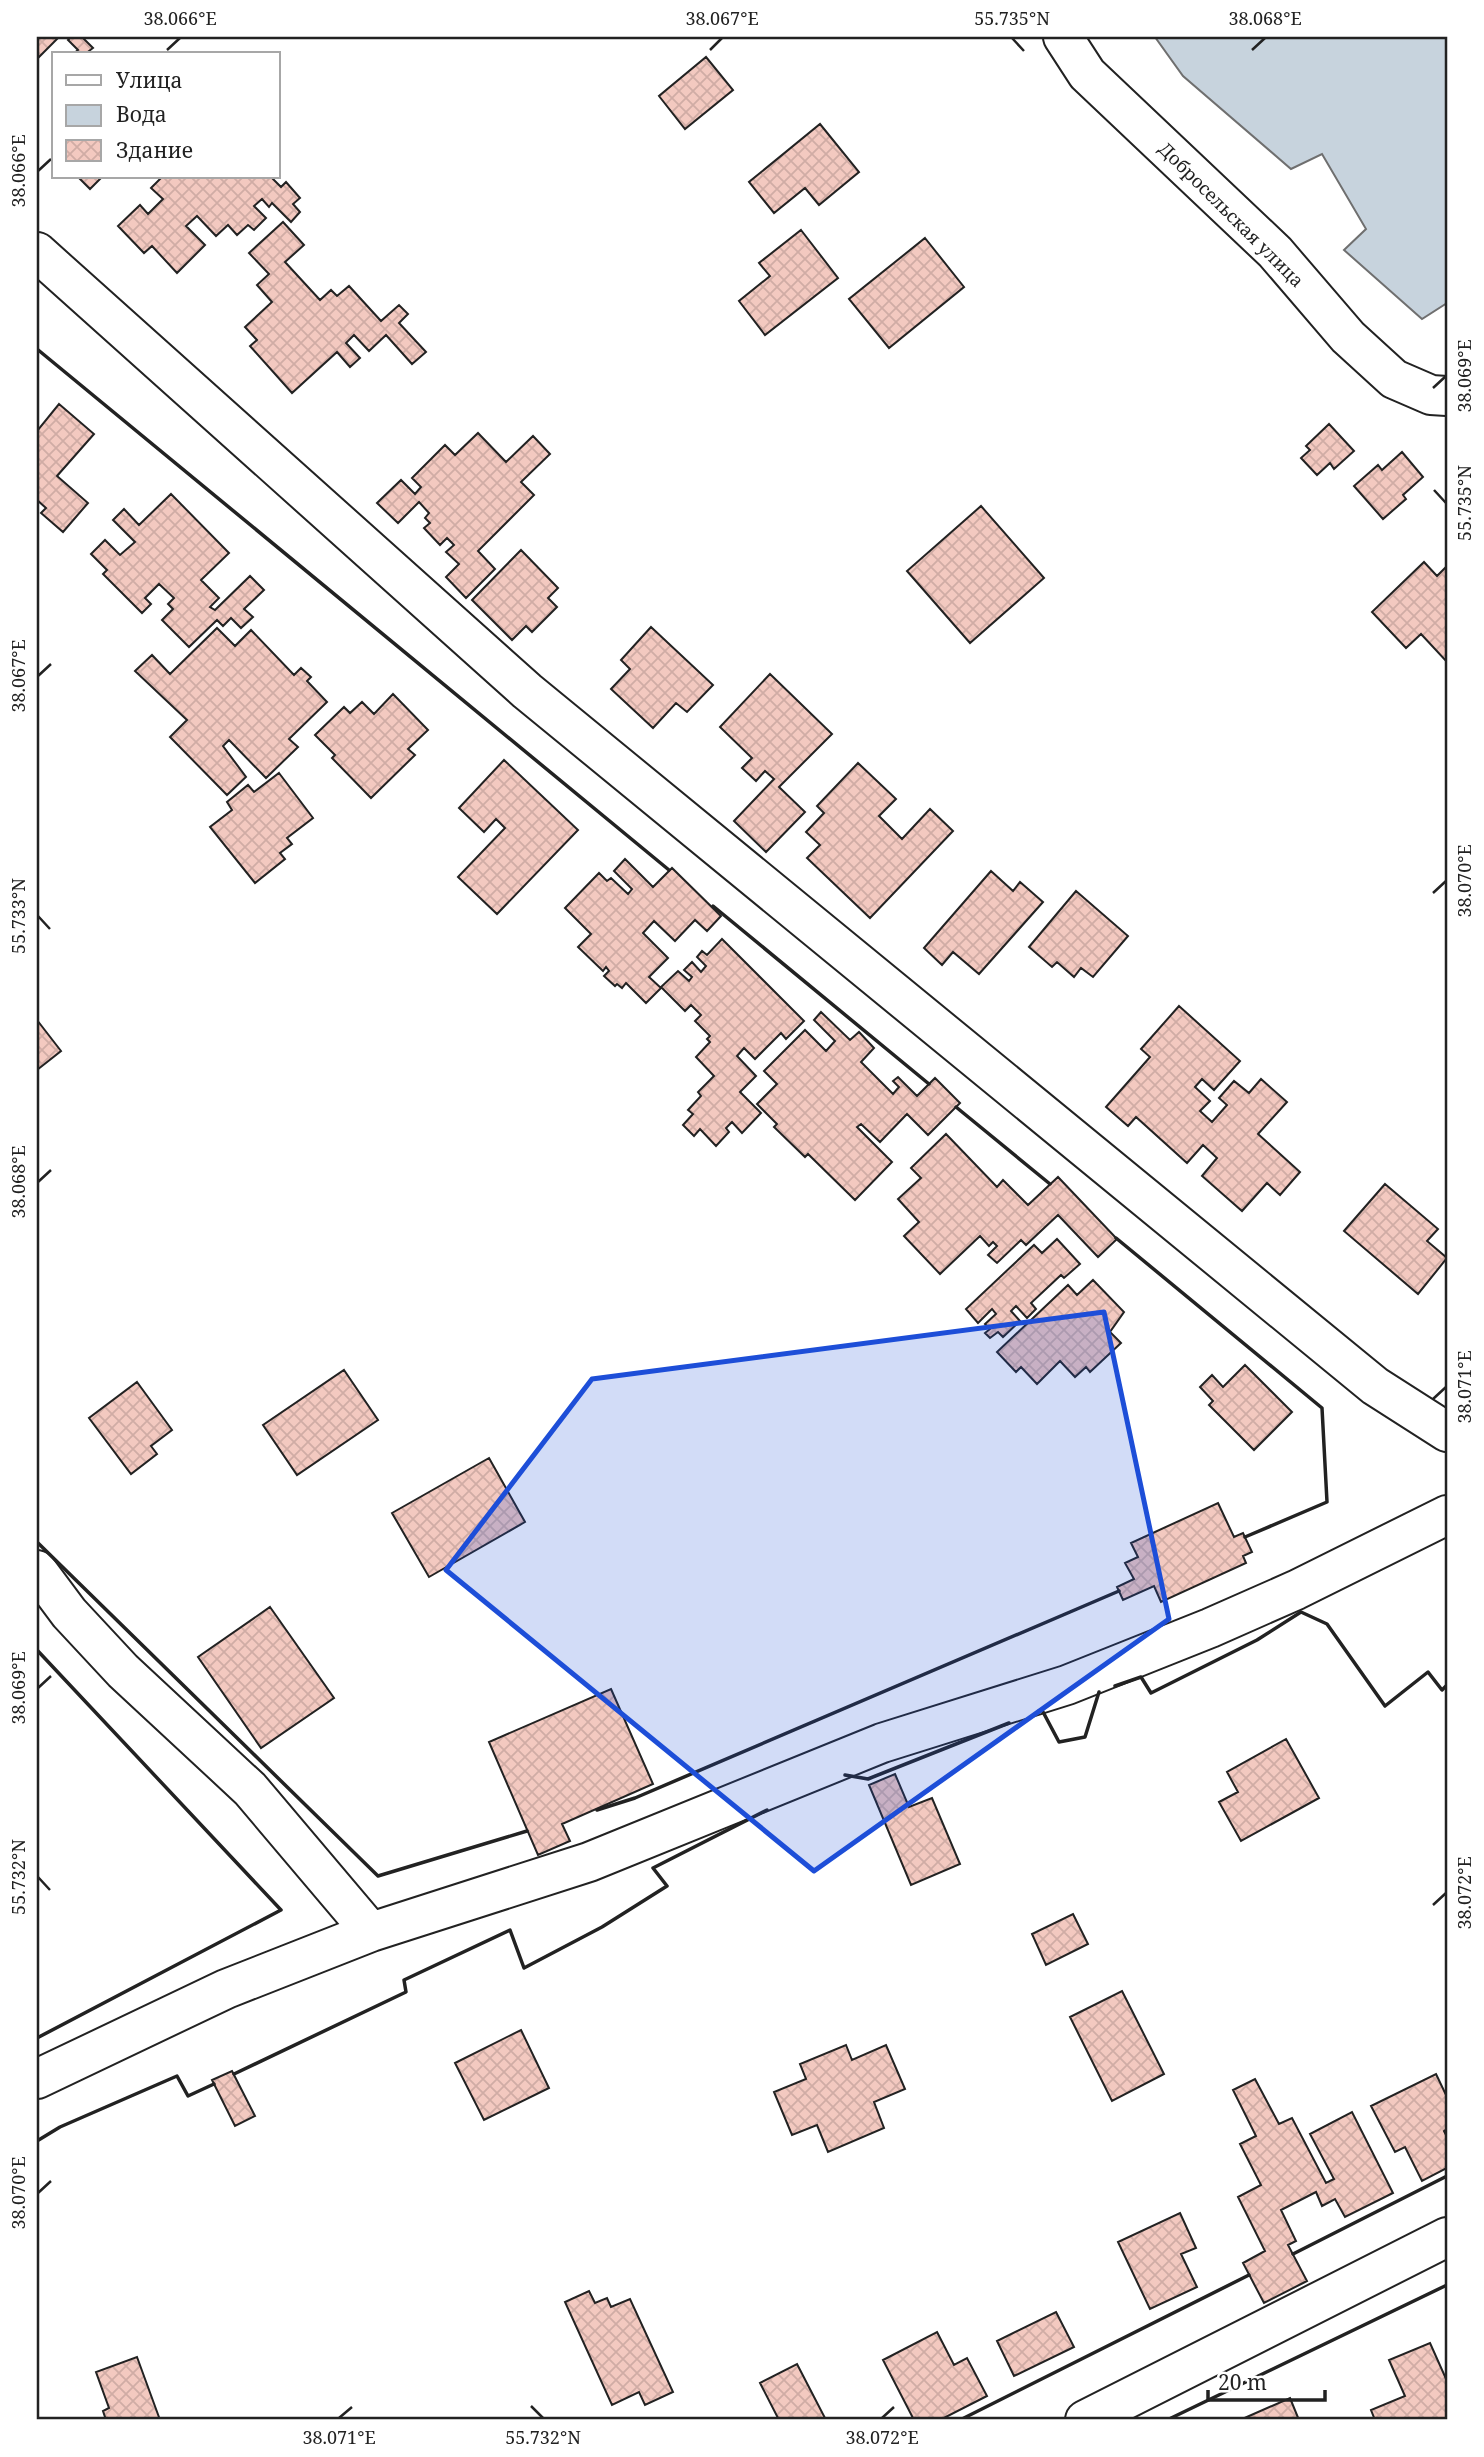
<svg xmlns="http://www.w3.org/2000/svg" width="1484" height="2457" viewBox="0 0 1484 2457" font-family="'Noto Serif',serif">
<defs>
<pattern id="building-cross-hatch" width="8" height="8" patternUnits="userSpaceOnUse" patternTransform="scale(1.75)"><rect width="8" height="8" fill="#f3c9c0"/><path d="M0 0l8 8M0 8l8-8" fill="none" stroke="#d0aca5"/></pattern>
</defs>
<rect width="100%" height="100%" fill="#fff"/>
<!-- water -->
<path fill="#c7d3dd" stroke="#6f6f6f" stroke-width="2" d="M1155 37H1447V303L1422 319 1344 250 1366 229 1322 154 1291 169 1183 76Z"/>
<!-- building -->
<path fill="url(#building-cross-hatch)" stroke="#222" stroke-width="2" d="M37 37H59L37 59Z
M71 37H82L93 48 89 51 92 54H73L78 50 68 40Z
M706 57 733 90 685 129 659 96Z
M820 124 859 172 819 205 805 188 774 213 749 182Z
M78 177H102L90 189Z
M162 177H271L281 187 286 182 300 198 293 204 300 212 291 222 272 203 269 207 262 199 254 206 266 218 254 230 248 225 237 235 228 225 216 236 197 216 186 226 205 245 177 273 152 246 144 253 118 226 140 205 148 214 163 199 151 188Z
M283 222 304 245 285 262 320 300 331 290 337 296 349 286 381 321 399 305 408 314 399 323 426 352 412 364 386 335 369 351 354 335 346 343 360 358 350 367 337 352 292 393 250 346 257 340 245 327 272 302 257 285 269 274 249 253Z
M801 230 838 278 765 335 739 301 770 276 759 263Z
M925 238 964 287 889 348 849 299Z
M59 404 94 434 57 476 88 503 63 532 41 513 46 508 37 500V431Z
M1329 424 1354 451 1334 469 1330 463 1317 475 1301 458 1310 450 1306 446Z
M478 433 506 462 533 436 550 454 521 482 534 495 478 551 495 569 466 598 446 577 459 564 446 552 454 545 447 538 440 545 424 528 430 523 425 518 429 513 419 502 398 523 377 503 401 480 415 494 421 487 412 478 445 445 455 455Z
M1402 452 1423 477 1403 495 1406 499 1383 519 1354 486 1378 465 1382 470Z
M171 494 229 553 201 580 219 598 210 607 215 610 250 576 264 590 244 609 253 617 241 628 231 618 223 626 217 620 189 647 162 620 173 609 168 604 174 598 159 584 145 598 151 604 142 613 103 574 107 570 91 554 105 540 120 555 135 542 113 520 124 509 139 525Z
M981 506 1044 578 970 643 907 571Z
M521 550 558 588 548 598 557 607 532 632 526 626 512 640 472 600Z
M1424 562 1437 576 1447 566V662L1421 634 1406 648 1372 612Z
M651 627 713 685 687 712 676 703 653 728 611 689 630 669 621 660Z
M217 628 235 646 251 630 294 675 301 668 311 677 307 681 327 702 289 739 298 747 266 778 229 740 223 746 246 777 227 795 170 737 187 720 135 671 152 655 170 674Z
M770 674 832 734 779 787 805 812 766 852 734 821 774 779 765 771 756 781 742 768 752 758 720 727Z
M393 694 428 730 408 749 415 755 371 798 332 758 335 755 315 735 344 707 350 713 362 702 374 714Z
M504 760 578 830 497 914 458 877 505 828 496 819 484 832 459 808Z
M858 763 896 799 879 816 902 839 930 809 953 831 870 918 807 858 820 845 806 832 824 813 817 806Z
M279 773 313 818 287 838 292 844 280 853 285 859 255 883 210 827 232 810 227 802 248 785 254 792Z
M625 859 653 887 672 868 721 916 707 931 695 920 675 941 654 921 643 933 668 958 649 977 661 988 646 1003 626 983 622 988 617 984 615 986 604 976 609 971 606 967 603 971 578 947 591 934 565 908 599 873 607 881 611 878 628 894 632 889 614 871Z
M991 871 1013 891 1020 882 1043 902 979 974 953 952 942 965 924 948Z
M1076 891 1128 936 1093 977 1081 968 1074 977 1057 962 1052 967 1029 947Z
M722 939 804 1021 786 1039 781 1033 755 1059 744 1048 737 1056 756 1076 740 1092 761 1113 742 1133 732 1122 726 1128 729 1132 716 1146 700 1129 694 1136 683 1125 693 1114 688 1110 701 1096 698 1092 714 1076 696 1057 710 1042 707 1039 710 1036 695 1021 701 1015 691 1005 685 1011 661 987 678 971 689 981 692 977 684 970 692 962 701 972 706 966 697 957 702 951 707 955Z
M1179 1006 1240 1061 1214 1090 1202 1079 1195 1087 1210 1101 1200 1111 1212 1122 1227 1105 1219 1098 1234 1081 1249 1093 1261 1079 1287 1102 1258 1134 1300 1172 1280 1195 1267 1183 1242 1211 1202 1176 1217 1158 1203 1145 1187 1163 1136 1117 1128 1126 1106 1107 1150 1057 1141 1049Z
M821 1012 850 1040 859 1032 874 1048 861 1062 893 1094 899 1087 893 1081 898 1077 917 1096 935 1078 960 1103 928 1135 907 1114 880 1142 861 1124 857 1127 892 1162 855 1200 808 1154 805 1157 774 1127 777 1124 757 1104 777 1084 764 1071 805 1030 826 1051 835 1041 814 1020Z
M37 1020 61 1051 37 1070Z
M946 1134 997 1187 1003 1180 1028 1205 1058 1177 1117 1239 1098 1257 1058 1215 1026 1245 1021 1240 997 1263 988 1255 997 1246 993 1242 989 1246 980 1236 940 1274 904 1236 919 1222 898 1199 921 1178 911 1168Z
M1385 1184 1438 1229 1427 1241 1447 1258 1418 1294 1344 1231Z
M1057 1239 1080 1264 1064 1278 1061 1275 1031 1303 1036 1309 1027 1318 1016 1306 1011 1311 1020 1321 1003 1337 998 1332 990 1338 985 1333 990 1329 985 1324 996 1314 992 1309 978 1323 966 1309 1034 1245 1042 1253Z
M1093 1280 1124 1312 1110 1332 1121 1343 1090 1372 1086 1367 1075 1377 1060 1361 1037 1384 1021 1367 1016 1372 997 1352 1068 1285 1077 1295Z
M1245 1365 1292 1412 1254 1450 1209 1405 1213 1401 1200 1387 1212 1375 1223 1387Z
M344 1370 378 1420 297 1475 263 1425Z
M137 1382 172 1430 151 1446 157 1454 131 1474 89 1418Z
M489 1458 525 1522 429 1577 392 1513Z
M1218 1503 1234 1537 1243 1533 1252 1552 1243 1556 1246 1563 1161 1602 1154 1586 1123 1600 1117 1587 1134 1579 1125 1563 1138 1557 1131 1543Z
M270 1607 334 1698 261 1748 198 1657Z
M611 1689 653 1784 562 1824 570 1841 538 1855 489 1742Z
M1286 1739 1319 1798 1241 1841 1219 1802 1238 1792 1227 1772Z
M895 1774 909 1807 932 1798 960 1864 911 1885 869 1785Z
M1073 1914 1088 1944 1046 1965 1032 1934Z
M1122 1991 1164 2074 1112 2101 1070 2017Z
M521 2030 549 2088 484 2120 455 2063Z
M846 2045 852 2060 886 2045 905 2089 874 2102 884 2128 828 2152 817 2125 792 2135 774 2092 806 2079 800 2064Z
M232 2071 255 2116 235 2126 212 2080Z
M1436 2074 1447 2097V2129L1444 2131 1447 2137V2168L1422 2181 1405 2147 1395 2152 1371 2106Z
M1255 2079 1279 2124 1292 2118 1326 2183 1334 2179 1310 2134 1352 2112 1393 2193 1345 2217 1335 2199 1322 2206 1316 2192 1281 2210 1296 2241 1288 2245 1307 2281 1264 2303 1243 2263 1265 2251 1238 2197 1261 2185 1240 2144 1256 2136 1233 2090Z
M1180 2213 1196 2248 1181 2254 1197 2287 1150 2309 1118 2242Z
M589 2291 595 2303 607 2298 611 2307 630 2299 673 2392 645 2405 639 2392 612 2405 565 2302Z
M1056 2312 1074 2347 1014 2376 997 2341Z
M937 2332 954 2365 967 2358 987 2396 940 2420H914L883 2360Z
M1430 2343 1447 2381V2420H1375L1371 2410 1405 2396 1389 2360Z
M137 2357 160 2420H106L103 2411 109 2408 96 2372Z
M797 2364 826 2420H779L760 2383Z
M1290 2398 1299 2420H1240Z"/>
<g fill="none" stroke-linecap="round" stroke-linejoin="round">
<!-- minor casing -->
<g stroke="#222" stroke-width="42">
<path id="minor" d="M1063 37 1087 74 1275 252 1348 337 1394 379 1431 395 1447 396
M37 252 527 691 1375 1386 1447 1432
M37 1570 69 1613 123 1671 250 1789 371 1932
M37 2079 226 1989 371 1932 589 1862 882 1743 1067 1685 1210 1628 1296 1590 1447 1515
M1085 2420 1447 2237"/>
</g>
<!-- minor -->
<use href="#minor" stroke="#fff" stroke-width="38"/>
<!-- wall -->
<path stroke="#222" stroke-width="3.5" d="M37 349 669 870
M713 906 929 1084
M956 1107 1050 1184
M1116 1238 1322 1408 1327 1502 1245 1537
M37 1542 378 1876 527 1831
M37 1650 281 1910 37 2038
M1115 1686 1141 1677 1151 1693 1257 1640 1301 1612 1327 1624 1385 1706 1428 1672 1442 1690 1447 1685
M1039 1711 1042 1710 1059 1742 1085 1737 1099 1692
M845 1775 868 1779 1009 1723
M597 1810 635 1798 1119 1591
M234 2074 406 1992 404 1980 510 1930 524 1968 602 1927 667 1886 653 1868 767 1810
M37 2141 60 2127 177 2076 188 2096 214 2084
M1293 2254 1447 2176
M960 2420 1249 2275
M1167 2420 1447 2285"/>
</g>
<!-- marked area -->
<path fill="#1d4ed8" fill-opacity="0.2" stroke="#1d4ed8" stroke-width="5" stroke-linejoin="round" d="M1104 1312 1169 1619 814 1871 446 1570 592 1379Z"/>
<!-- ticks -->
<path fill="none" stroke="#222" stroke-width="2.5" d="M1012 38 1024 51M167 50 180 38M710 50 722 38M1252 50 1265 38M38 171 51 159M1433 388 1446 376M1434 490 1446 503M38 676 51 664M1433 893 1446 881M38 916 50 929M38 1182 51 1170M1433 1399 1446 1387M38 1688 51 1676M38 1877 50 1890M1433 1905 1446 1893M38 2193 51 2181M531 2406 543 2418M339 2418 352 2407M882 2418 894 2407"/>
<g text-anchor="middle" stroke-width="5" stroke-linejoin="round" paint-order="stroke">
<!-- street labels -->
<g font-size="18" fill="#222" stroke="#fff">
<text transform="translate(1231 215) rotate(45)" y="6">Добросельская улица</text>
</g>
</g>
<!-- border -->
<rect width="1484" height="2457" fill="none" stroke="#ffffff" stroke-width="77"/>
<!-- legend -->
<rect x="52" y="52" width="228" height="126" fill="#ffffff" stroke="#a7a7a7" stroke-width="2"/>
<rect x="66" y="75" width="35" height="10" fill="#ffffff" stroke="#a7a7a7" stroke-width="2"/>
<text x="116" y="88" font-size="21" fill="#222222">Улица</text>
<rect x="66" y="105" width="35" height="21" fill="#c7d3dd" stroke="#a7a7a7" stroke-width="2"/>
<text x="116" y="122" font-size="21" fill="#222222">Вода</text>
<rect x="66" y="140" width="35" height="21" fill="url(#building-cross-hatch)" stroke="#a7a7a7" stroke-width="2"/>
<text x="116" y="158" font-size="21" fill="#222222">Здание</text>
<!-- scale -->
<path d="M1208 2390v10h117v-10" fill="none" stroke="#222222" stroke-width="3.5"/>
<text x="1218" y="2390" font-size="21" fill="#222222" stroke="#ffffff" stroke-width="5" paint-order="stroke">20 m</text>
<rect x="38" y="38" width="1408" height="2380" fill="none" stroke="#222" stroke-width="2.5"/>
<g font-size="18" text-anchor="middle" fill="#222">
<text x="180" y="25">38.066°E</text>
<text x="722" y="25">38.067°E</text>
<text x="1012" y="25">55.735°N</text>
<text x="1265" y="25">38.068°E</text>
<text transform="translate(19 171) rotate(-90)" y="6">38.066°E</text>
<text transform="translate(1465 376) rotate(-90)" y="6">38.069°E</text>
<text transform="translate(1465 503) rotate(-90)" y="6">55.735°N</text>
<text transform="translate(19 676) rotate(-90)" y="6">38.067°E</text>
<text transform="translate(1465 881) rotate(-90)" y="6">38.070°E</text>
<text transform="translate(19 916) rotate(-90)" y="6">55.733°N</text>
<text transform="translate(19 1182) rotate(-90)" y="6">38.068°E</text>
<text transform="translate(1465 1387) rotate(-90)" y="6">38.071°E</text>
<text transform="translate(19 1688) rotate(-90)" y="6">38.069°E</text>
<text transform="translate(19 1877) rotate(-90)" y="6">55.732°N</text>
<text transform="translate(1465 1893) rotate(-90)" y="6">38.072°E</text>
<text transform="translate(19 2193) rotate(-90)" y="6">38.070°E</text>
<text x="339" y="2444">38.071°E</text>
<text x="543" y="2444">55.732°N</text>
<text x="882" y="2444">38.072°E</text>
</g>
</svg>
